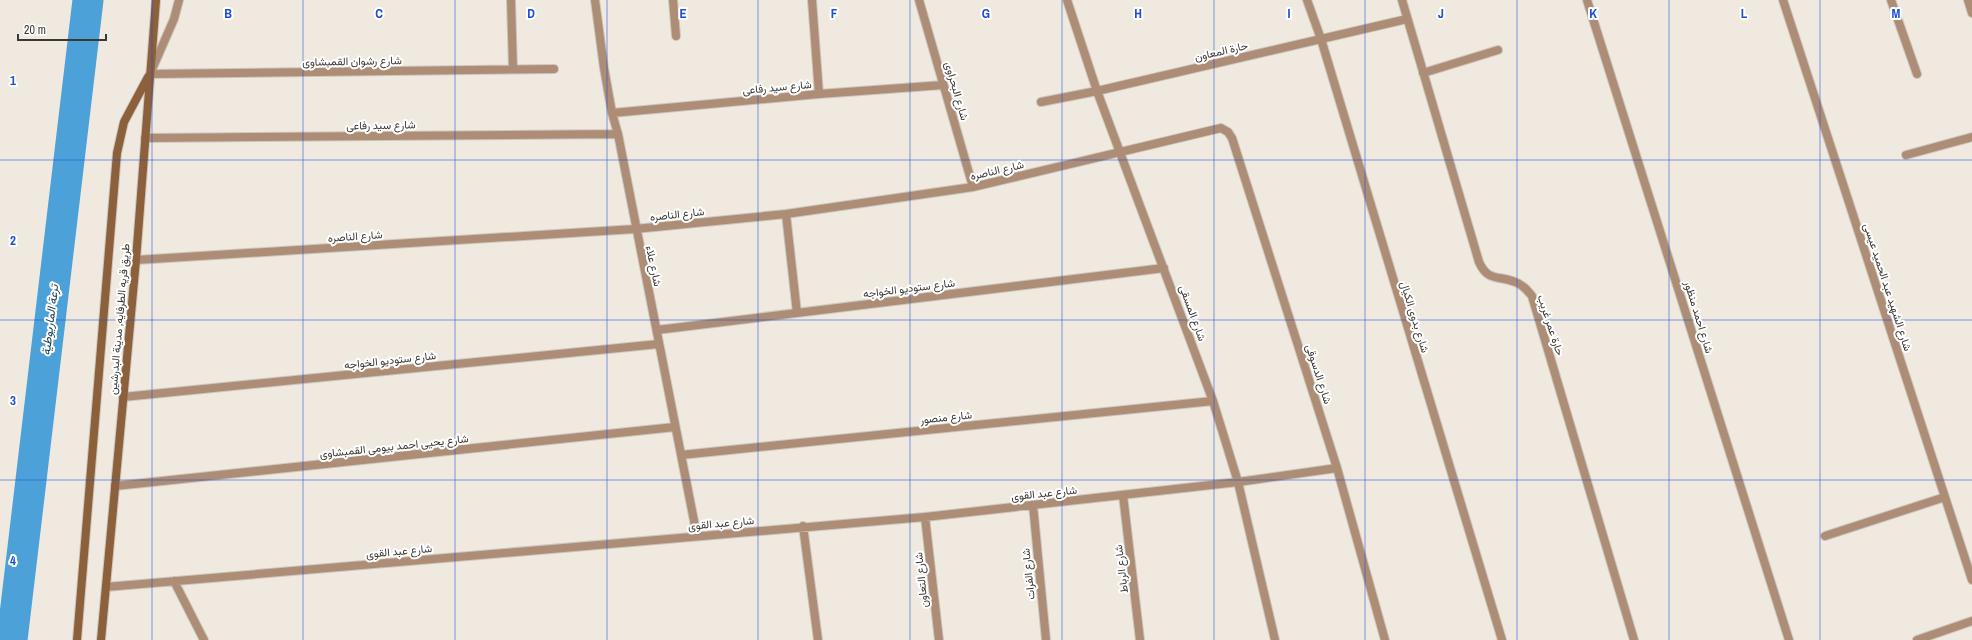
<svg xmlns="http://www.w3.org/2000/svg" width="1972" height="640" viewBox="0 0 1972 640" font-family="'Archivo Narrow',Vazirmatn,sans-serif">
<rect width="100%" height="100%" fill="#f0e9df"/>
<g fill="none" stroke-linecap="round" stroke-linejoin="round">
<!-- canal -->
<path stroke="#4ca2d8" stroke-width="31" d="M12 640 88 0"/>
<!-- street casing -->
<g stroke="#ccc6bd" stroke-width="10">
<path id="street" d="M179 0 174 19 150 74 554 69
M511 0 513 69
M595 0 604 68 612 113 618 134 697 536
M673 0 676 36
M812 0 819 94
M919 0 973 187
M1067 0 1097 91 1213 401 1238 482 1275 640
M1307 0 1321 39 1502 640
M1402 0 1479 262C1488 282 1498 275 1515 282 1522 284 1527 290 1532 296L1634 640
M1587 0 1789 640
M1783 0 1972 580
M1891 0 1917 74
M1968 0 1972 13
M1423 73 1498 50
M1041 102 1097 91 1407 19
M612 113 819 94 943 85
M145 138 618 134
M1906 155 1972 137
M786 214 797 313
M136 260 635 229 786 214 973 187 1221 128 1228 132 1232 138 1337 468 1385 640
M657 330 1164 268
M123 397 659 344
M681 455 1213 401
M115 486 675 427
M1123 495 1140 640
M1033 505 1046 640
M925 517 939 640
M803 526 818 640
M1825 536 1945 497
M174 581 204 640
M106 587 925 517 1238 482 1337 468
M1917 640 1972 621"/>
</g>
<!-- secondary casing -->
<g stroke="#ccc6bd" stroke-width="10">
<path id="secondary" d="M77 640 117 153 124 122 148 77
M101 640 136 260 156 0"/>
</g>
<!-- street -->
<use href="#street" stroke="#ad8d75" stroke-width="8"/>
<!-- secondary -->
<use href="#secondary" stroke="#8d603c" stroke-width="8"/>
</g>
<!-- grid -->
<path fill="none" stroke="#1d4ed8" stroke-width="1" stroke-opacity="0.55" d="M152 0V640M303 0V640M455 0V640M607 0V640M758 0V640M910 0V640M1062 0V640M1214 0V640M1365 0V640M1517 0V640M1669 0V640M1820 0V640M0 160H1972M0 320H1972M0 480H1972"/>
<g text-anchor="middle" stroke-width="4" stroke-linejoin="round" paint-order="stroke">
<!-- street labels -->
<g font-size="11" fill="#3b3834" stroke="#fff">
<text transform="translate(1221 51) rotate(-13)" y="4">حارة المعاون</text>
<text transform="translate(352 61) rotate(-1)" y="4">شارع رشوان القمبشاوى</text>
<text transform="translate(777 87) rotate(-5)" y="4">شارع سيد رفاعى</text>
<text transform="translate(957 91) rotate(74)" y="4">شارع البحراوى</text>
<text transform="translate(381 125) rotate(-1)" y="4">شارع سيد رفاعى</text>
<text transform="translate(997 170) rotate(-13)" y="4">شارع الناصره</text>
<text transform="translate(677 214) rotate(-6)" y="4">شارع الناصره</text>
<text transform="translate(355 236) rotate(-4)" y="4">شارع الناصره</text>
<text transform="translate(654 266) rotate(78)" y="4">شارع علاء</text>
<text transform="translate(1888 287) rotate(72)" y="4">شارع الشهيد عبد الحميد عيسى</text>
<text transform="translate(909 288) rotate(-7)" y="4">شارع ستوديو الخواجه</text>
<text transform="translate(1193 313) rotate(70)" y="4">شارع المسقى</text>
<text transform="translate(1415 317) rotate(73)" y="4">شارع بدوى الكيال</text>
<text transform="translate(1699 317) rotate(73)" y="4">شارع احمد منظور</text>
<text transform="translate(119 319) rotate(-85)" y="4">طريق قريه الطرفايه, مدينة البدرشين</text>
<text transform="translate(1551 325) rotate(72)" y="4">حارة عمر غريب</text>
<text transform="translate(390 360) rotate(-6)" y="4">شارع ستوديو الخواجه</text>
<text transform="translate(1319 374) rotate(72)" y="4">شارع الدسوقى</text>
<text transform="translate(946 417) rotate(-6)" y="4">شارع منصور</text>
<text transform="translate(394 446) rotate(-6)" y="4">شارع يحيى احمد بيومى القمبشاوى</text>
<text transform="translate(1044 493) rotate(-6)" y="4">شارع عبد القوى</text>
<text transform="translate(721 523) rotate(-5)" y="4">شارع عبد القوى</text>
<text transform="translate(399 551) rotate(-5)" y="4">شارع عبد القوى</text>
<text transform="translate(1121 569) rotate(-97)" y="4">شارع الرباط</text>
<text transform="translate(1028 574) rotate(-96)" y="4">شارع الفرات</text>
<text transform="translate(921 580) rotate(-96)" y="4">شارع التعاون</text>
</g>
<!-- water labels -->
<g font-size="12" font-style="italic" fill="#12384e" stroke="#fff">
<text transform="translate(50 320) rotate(-83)" y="4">ترعة الماريوطية</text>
</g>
</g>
<g font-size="13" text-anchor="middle" font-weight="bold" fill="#1d4ed8" stroke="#fff" stroke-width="4" stroke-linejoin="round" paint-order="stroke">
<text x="228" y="18">B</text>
<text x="379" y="18">C</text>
<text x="531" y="18">D</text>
<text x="683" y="18">E</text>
<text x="834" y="18">F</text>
<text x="986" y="18">G</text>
<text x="1138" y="18">H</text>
<text x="1289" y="18">I</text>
<text x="1441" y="18">J</text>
<text x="1593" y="18">K</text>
<text x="1744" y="18">L</text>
<text x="1896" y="18">M</text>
<text x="13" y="85">1</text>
<text x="13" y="245">2</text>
<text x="13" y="405">3</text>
<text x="13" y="565">4</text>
</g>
<!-- scale -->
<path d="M18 34v6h88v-6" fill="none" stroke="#3b3834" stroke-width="2"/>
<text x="24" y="34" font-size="12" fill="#3b3834" stroke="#ffffff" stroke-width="3" paint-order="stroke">20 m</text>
</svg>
